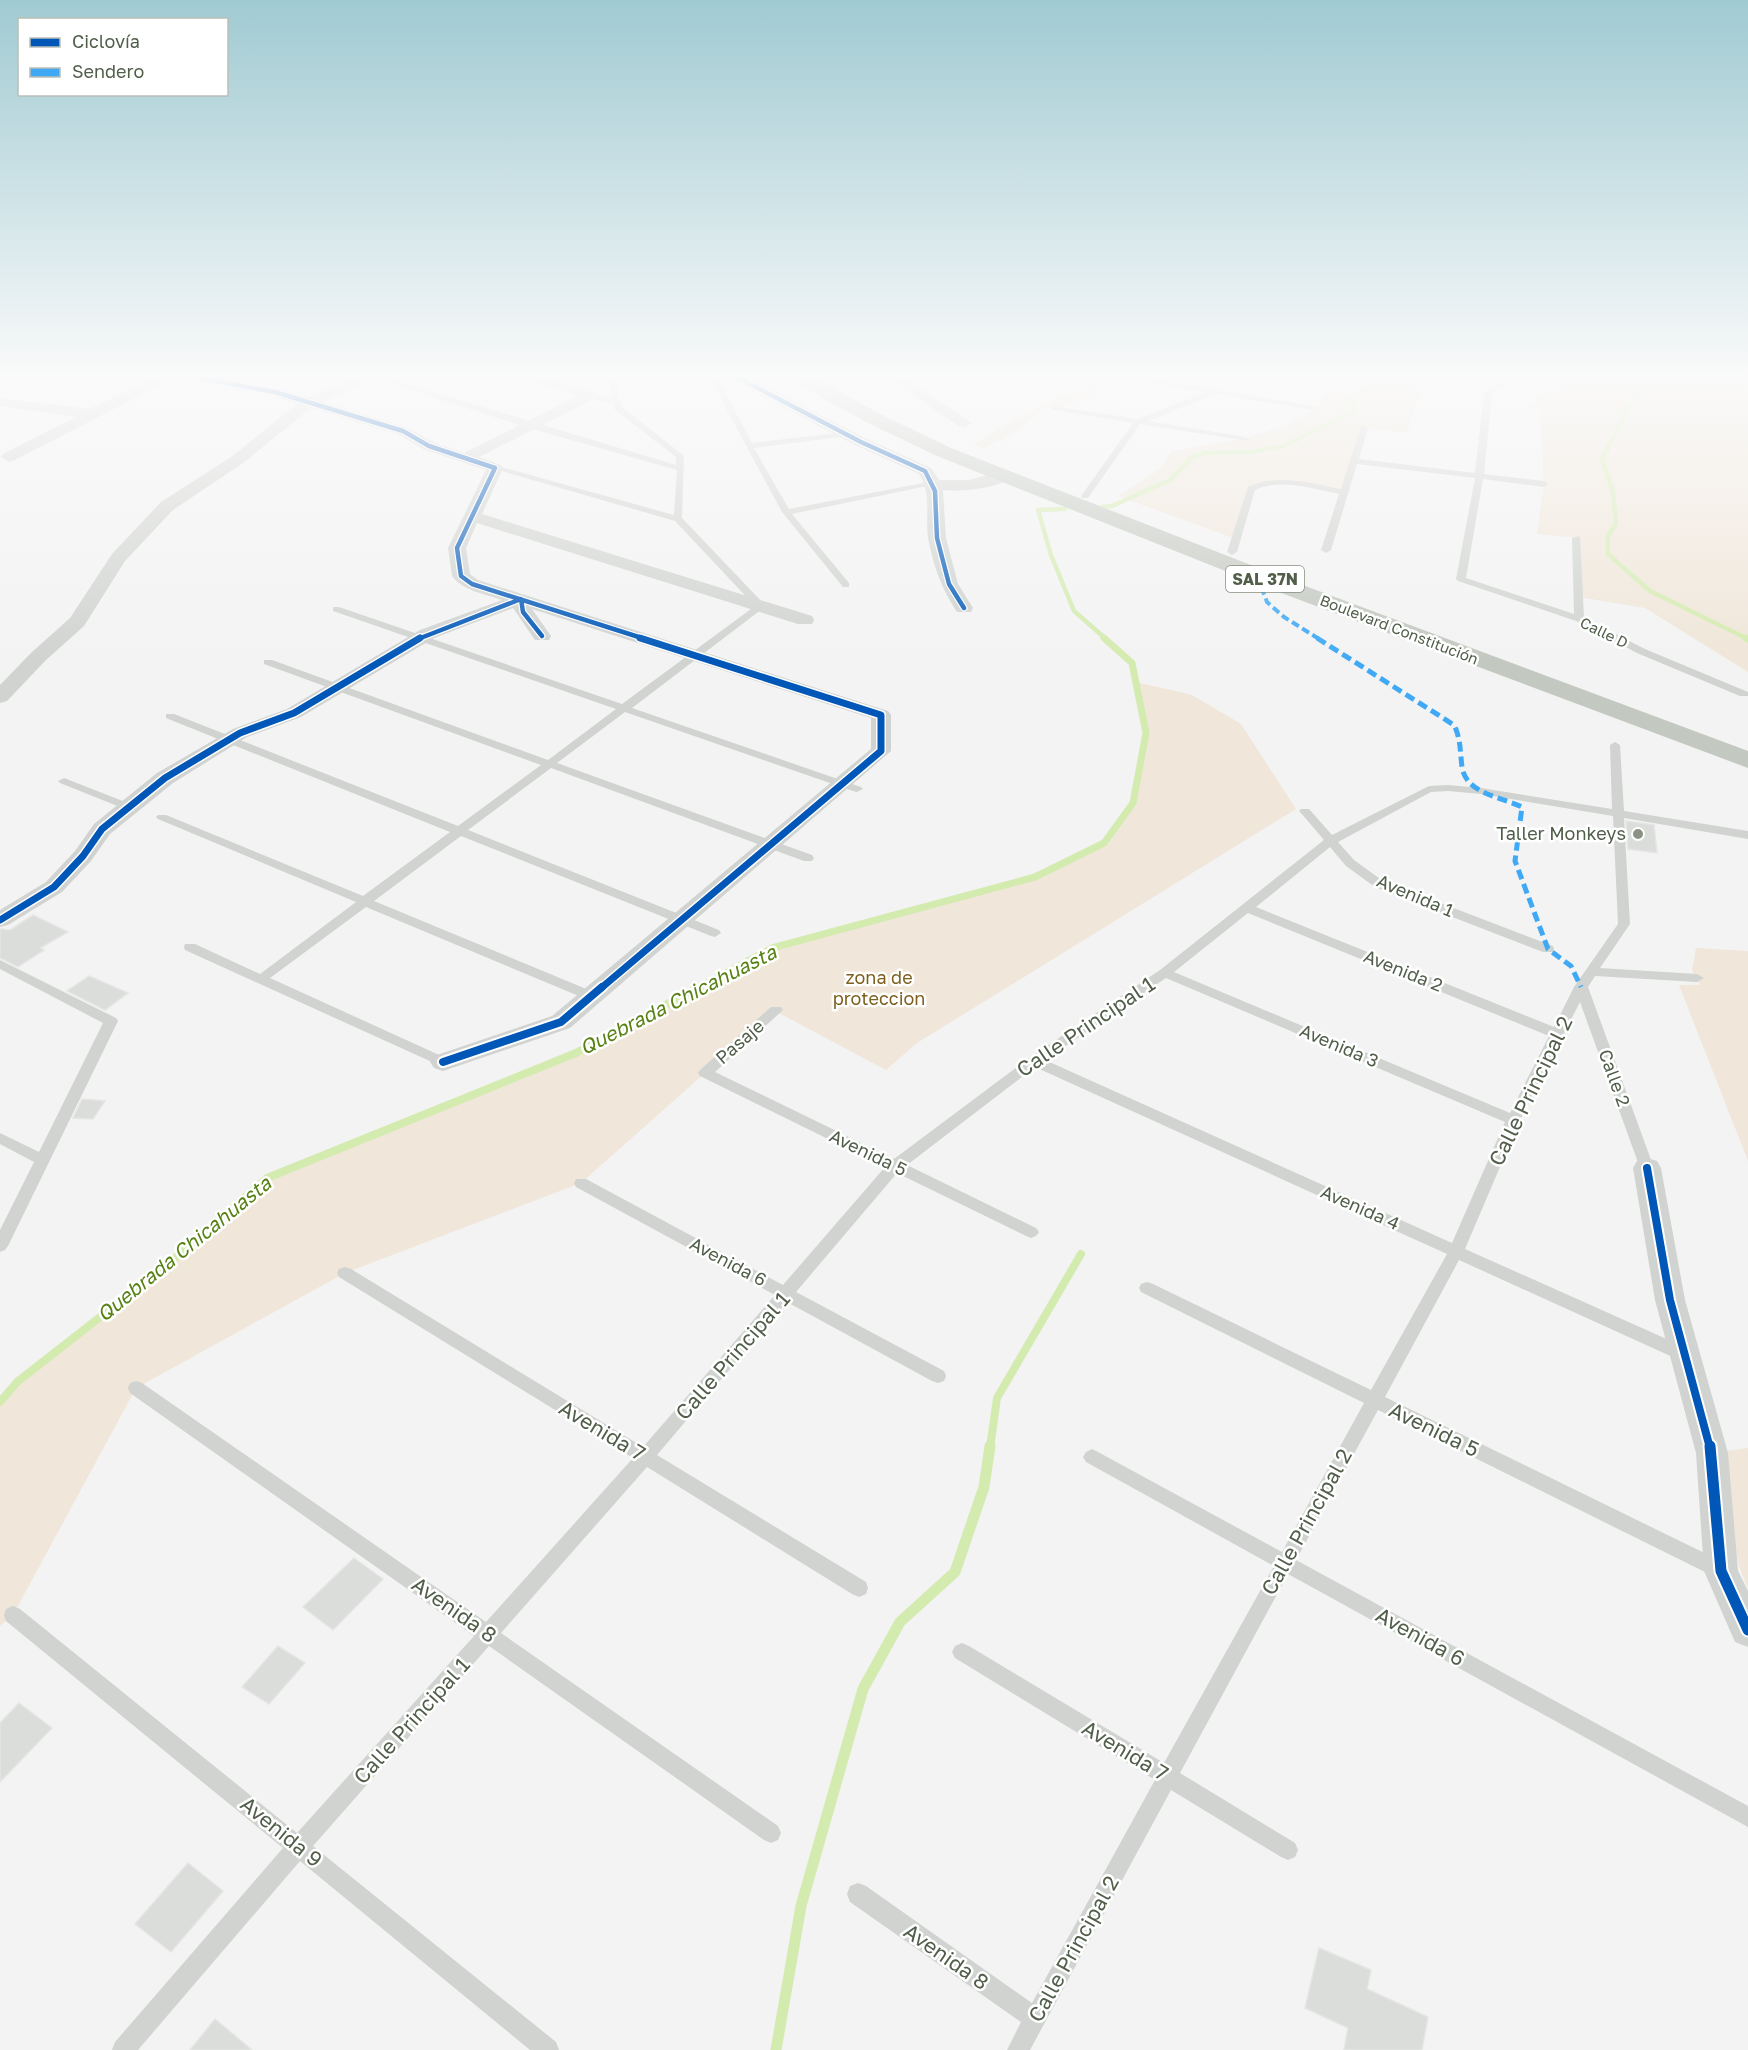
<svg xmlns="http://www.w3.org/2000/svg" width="1748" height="2050" viewBox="0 0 1748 2050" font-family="'Golos Text',sans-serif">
<rect width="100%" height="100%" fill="#f3f3f3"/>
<!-- green -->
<path fill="#f0e6d9" d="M1120 373H1144L1064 407H1045L1014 434 984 448 973 444 1039 406Z
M1388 373H1436L1425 379 1407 433 1364 428 1344 492 1272 482 1251 489 1236 539 1118 496 1160 469 1172 451C1216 444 1279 436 1314 408 1320 403 1325 396 1330 390L1356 395Z
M1578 373H1748V637L1651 590 1636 578 1650 591 1748 641V672L1645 608 1579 597 1577 538 1537 534 1544 484 1540 414 1544 411 1526 406Z
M1136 682 1192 695 1241 724 1296 809 917 1043 886 1070 775 1011 581 1183 345 1273 136 1388 13 1615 0 1626V1402L17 1382 168 1265 267 1178 576 1053 772 948 1034 877 1104 843 1133 803 1146 733Z
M1696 948 1748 951V1161L1679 985H1700L1692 970Z
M1748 1448V1589L1740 1569 1712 1453Z"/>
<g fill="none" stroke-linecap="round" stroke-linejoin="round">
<!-- stream-far3 -->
<path stroke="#d4ebb0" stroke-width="4.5" d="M1647 373 1602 459 1613 492 1616 523 1608 536V554L1650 591 1748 639
M1102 507 1112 506 1170 480 1192 457 1205 453 1251 452 1283 446 1352 413 1356 395 1388 373
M1065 509 1038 510 1051 555 1074 611 1106 639"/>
<!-- stream-far2 -->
<path stroke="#d4ebb0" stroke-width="7" d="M1746 638 1748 639
M696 989 772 948 1035 877 1104 843 1133 803 1146 733 1132 663 1104 638"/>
<!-- stream-far1 -->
<path stroke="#d4ebb0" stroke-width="8" d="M0 1402 17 1382 168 1264 267 1178 576 1053 699 987
M990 1448 997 1398 1081 1254"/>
<!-- stream -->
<path stroke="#d4ebb0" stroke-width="11" d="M776 2050 801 1906 863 1689 900 1622 955 1572 984 1487 990 1446"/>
</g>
<!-- building -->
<path fill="#dbddda" stroke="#e4e5e4" stroke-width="1.5" d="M1626 821 1654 825 1657 853 1628 849Z
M33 915 68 932 40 948 44 950 18 967 0 958V929L10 930Z
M89 976 128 993 105 1010 67 991Z
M82 1099 105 1101 93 1119 73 1118Z
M354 1558 383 1579 333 1630 303 1607Z
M278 1646 305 1663 269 1704 242 1687Z
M19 1703 52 1728 0 1782V1723Z
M188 1863 223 1891 171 1952 135 1924Z
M1319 1948 1371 1970 1367 1989 1428 2017 1422 2050H1344L1348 2028 1305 2008Z
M215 2019 252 2050H190Z"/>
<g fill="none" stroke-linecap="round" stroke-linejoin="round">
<!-- lane -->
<path fill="#d0d3cf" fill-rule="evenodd" d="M610 373H618L616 381 621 406 684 456 682 518 766 606 632 708 861 787 863 789 857 792 853 791 625 712 557 763 812 855 814 858 812 861H804L551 768 468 830 719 930 721 933 715 937 711 936 461 836 374 901 596 993 598 996 596 999H586L366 907 270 978 448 1059 450 1062 443 1067 185 950 184 947 185 944H195L260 974 356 902 158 819 156 817 158 815H166L363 896 450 832 166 718V714H174L458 826 541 765 264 664V660H272L548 760 616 709 333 611V607H339L622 704 755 606 675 521 491 468 498 466 674 515 677 470 529 428 367 376 374 374 676 465V457L614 409 613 404 588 397 587 395 591 393 612 399 608 381Z
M707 373H715L752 443 846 432 850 434 846 436 754 448 789 509 933 481 937 484 792 514 849 583V587H843L782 512Z
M1516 373H1526L1492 393 1484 474 1544 481 1548 484 1544 487 1483 479 1466 578 1574 614 1572 538 1580 536 1584 618 1645 649 1748 692V696H1740L1637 653 1576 621 1458 581 1456 579 1475 478 1357 464 1331 550 1326 553 1321 550 1339 494C1313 489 1281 478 1255 490L1237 552 1232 555 1227 552 1248 487C1277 473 1310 483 1341 489L1361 426 1368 428 1359 459 1475 473 1484 392Z
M1136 376 1314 406 1318 408 1314 410 1216 394 1148 421 1245 437 1249 439 1248 441 1140 424 1088 498H1082L1081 496 1133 423 1055 410H1052V406L1138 419 1206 392 1133 380 1132 378Z
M1615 742 1620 745 1624 811 1748 831V839L1624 818 1630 924 1600 968 1697 974 1704 978 1697 982 1595 976 1588 987 1654 1168 1652 1172H1642L1640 1168 1580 1002 1520 1120 1465 1249 1689 1349 1691 1354 1689 1359 1683 1361 1677 1359 1459 1260 1385 1397 1727 1564 1729 1570 1727 1576 1720 1578 1713 1576 1378 1410 1296 1560 1748 1806V1827L1288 1574 1180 1773 1295 1843 1298 1850 1295 1857 1288 1860 1281 1857 1171 1790 1030 2050H1007L1021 2022 850 1902 847 1894 850 1886 858 1883 866 1886 1032 2003 1155 1780 955 1658 952 1652 955 1646 962 1643 969 1646 1164 1763 1274 1566 1086 1462 1083 1457 1086 1452 1092 1449 1098 1452 1282 1552 1364 1403 1141 1292 1139 1288 1141 1284 1147 1282 1153 1284 1371 1390 1447 1254 1035 1067 907 1165 1036 1228 1039 1232 1036 1236 1031 1238 1026 1236 897 1173 796 1292 944 1371 946 1376 944 1381 938 1383 932 1381 787 1302 657 1455 866 1582 868 1588 866 1594 859 1597 852 1594 647 1467 501 1633 778 1826 781 1833 778 1840 771 1843 764 1840 489 1646 313 1846 556 2042 559 2050H530L300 1861 138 2050H112L115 2042 283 1848 6 1621 4 1615 6 1609 13 1606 20 1609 297 1833 474 1636 130 1393 128 1388 130 1383 136 1381 142 1383 486 1622 633 1458 339 1277 337 1273 339 1269 345 1267 351 1269 643 1447 775 1295 576 1187 574 1183 576 1179H586L783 1285 885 1167 700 1076 698 1073 700 1070 771 1007H781L783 1010 715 1072 894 1159 1029 1058 1160 970 1324 840 1301 813 1299 811 1301 809H1309L1332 835 1429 786 1448 785 1481 788 1612 809 1610 745ZM1448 791 1481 794 1613 816 1618 924 1574 987 1554 1027 1256 907 1330 847 1346 866 1375 887 1543 952H1553L1554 949 1553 946 1383 881 1354 860 1338 842 1431 792ZM1248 913 1549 1036 1510 1113 1174 972ZM1166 978 1505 1122 1452 1243 1045 1060Z
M64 778 133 805 135 807 133 809H125L60 783 58 781Z
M0 960 116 1018 118 1021 8 1246 5 1250 0 1252V1230L34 1162 0 1144V1133L39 1152 103 1023 0 969Z"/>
<!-- street -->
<path fill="#d0d3cf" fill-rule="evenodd" d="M161 373H197L275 388 308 397 365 373H384L382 376 323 402 408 428 435 443 464 453 578 396 513 376 511 373H534L596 392 598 395 596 398 479 457 501 465 503 468 482 514 812 616 814 620 812 624H798L477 523 466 548 470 574 478 580 888 711 891 715V751L570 1028 443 1071 434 1068 430 1062 434 1056 552 1016 871 749V718L532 609 551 636 549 640H535L513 608 434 638 301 717 247 737 173 783 110 834 91 861 62 892 8 925 0 927V910L46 882 75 851 94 824 157 773 233 729 287 709 420 630 502 600C485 594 463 591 452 576L448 548 486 470 423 449 398 434 311 408 243 463 173 510 125 561 84 626 46 660 7 701 0 703V685L32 652 70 618 112 554 161 502 231 457 297 404 272 396 174 378 15 460 9 462 1 457 3 454 76 417 0 406V398L90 409Z
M727 373H740L867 439 931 468 939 480H969L1004 471 1010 473 1012 476C1001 489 960 492 943 490L946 538 958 584 973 608 971 612H957C942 590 933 565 928 538 925 517 932 493 919 474L855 445 728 378Z
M880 373H897L972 423 964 428 959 426Z
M1647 1158 1657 1161 1661 1168 1685 1300 1728 1453 1738 1571 1748 1591V1647L1735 1642 1704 1571 1696 1453 1655 1300 1633 1168 1637 1161Z"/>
<!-- highway -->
<path fill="#c3c8c0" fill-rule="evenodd" d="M782 373H805L882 415 951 448 1284 578 1748 751V768L1268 588 937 456 868 423 784 377Z"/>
<!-- quiet-far1 -->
<path stroke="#3fa9f5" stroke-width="4" stroke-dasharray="8 4" stroke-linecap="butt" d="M1257 576 1267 602 1284 617 1319 639"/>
<!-- quiet -->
<path stroke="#3fa9f5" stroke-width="5" stroke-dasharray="10 5" stroke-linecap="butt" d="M1317 638 1454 725C1461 739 1460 752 1462 767 1466 794 1502 797 1522 807L1515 861 1548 949 1571 966 1581 987"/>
<!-- cycleway-far3 casing -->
<g stroke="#fff" stroke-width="7">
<path id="cycleway-far3" d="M173 373 275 392 403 431 429 446 495 468 457 548 461 576 472 584 645 639
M733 375 861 442 925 471 935 491 937 538 949 584 964 608
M418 639 521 599 523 612 542 636"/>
</g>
<!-- cycleway-far2 casing -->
<g stroke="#fff" stroke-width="10">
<path id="cycleway-far2" d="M0 920 54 887 83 856 102 829 165 778 240 733 294 713 420 638
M600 989 881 751V715L640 638"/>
</g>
<!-- cycleway-far1 casing -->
<g stroke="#fff" stroke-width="12">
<path id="cycleway-far1" d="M443 1062 561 1022 602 987
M1647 1168 1670 1300 1710 1448"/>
</g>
<!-- cycleway casing -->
<g stroke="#fff" stroke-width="15">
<path id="cycleway" d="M1710 1446 1721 1571 1748 1630"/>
</g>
<!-- cycleway-far3 -->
<use href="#cycleway-far3" stroke="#0057b8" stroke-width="4.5"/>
<!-- cycleway-far2 -->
<use href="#cycleway-far2" stroke="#0057b8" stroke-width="7"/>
<!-- cycleway-far1 -->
<use href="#cycleway-far1" stroke="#0057b8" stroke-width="8"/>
<!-- cycleway -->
<use href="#cycleway" stroke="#0057b8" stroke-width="11"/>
</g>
<!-- sky -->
<linearGradient id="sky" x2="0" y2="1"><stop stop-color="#a0cad2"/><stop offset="0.57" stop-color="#fafafa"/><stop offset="1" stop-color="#fafafa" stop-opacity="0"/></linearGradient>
<rect width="1748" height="660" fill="url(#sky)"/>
<!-- markers -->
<circle fill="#8a9285" stroke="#fff" stroke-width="2" cx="1638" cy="834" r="6"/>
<g text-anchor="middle" stroke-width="5" stroke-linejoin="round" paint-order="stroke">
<!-- far-street labels -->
<g font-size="15" fill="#515e4a" stroke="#fff">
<text transform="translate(1399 630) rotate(21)" y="5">Boulevard Constitución</text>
<text transform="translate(1604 633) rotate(26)" y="5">Calle D</text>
</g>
<!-- shield labels -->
<rect fill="#fff" stroke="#858e80" stroke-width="1.5" x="1226" y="566" width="78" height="26" rx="4.5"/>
<g font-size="16" font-weight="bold" fill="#515e4a">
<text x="1265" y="585">SAL 37N</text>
</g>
<!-- poi labels -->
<g font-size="18" fill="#515e4a" stroke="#fff" text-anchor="end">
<text x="1626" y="840">Taller Monkeys</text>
</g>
<!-- street labels -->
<g font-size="18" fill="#515e4a" stroke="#fff">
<text transform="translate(1415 896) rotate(23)" y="6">Avenida 1</text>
<text transform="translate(1403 971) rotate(22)" y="6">Avenida 2</text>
<text transform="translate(740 1042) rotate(-41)" y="6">Pasaje</text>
<text transform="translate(1339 1046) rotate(23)" y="6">Avenida 3</text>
<text transform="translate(1614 1078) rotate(70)" y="6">Calle 2</text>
<text transform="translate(868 1153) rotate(26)" y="6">Avenida 5</text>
<text transform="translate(1360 1208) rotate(24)" y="6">Avenida 4</text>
<text transform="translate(728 1262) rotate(28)" y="6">Avenida 6</text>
</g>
<!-- park labels -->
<g font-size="18" fill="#7d5f1e" stroke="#fff">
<text x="879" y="984">zona de<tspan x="879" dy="21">proteccion</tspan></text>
</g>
<!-- water labels -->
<g font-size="20" font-style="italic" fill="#578114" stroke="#fff">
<text transform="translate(678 1000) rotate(-27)" y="7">Quebrada Chicahuasta</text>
<text transform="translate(184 1249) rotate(-39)" y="7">Quebrada Chicahuasta</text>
</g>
<!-- near-street labels -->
<g font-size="21" fill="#515e4a" stroke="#fff">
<text transform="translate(1086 1027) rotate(-34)" y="7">Calle Principal 1</text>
<text transform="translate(1531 1091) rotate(-64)" y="7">Calle Principal 2</text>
<text transform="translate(733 1356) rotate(-49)" y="7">Calle Principal 1</text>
<text transform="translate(1434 1430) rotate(26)" y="7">Avenida 5</text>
<text transform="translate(602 1431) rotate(31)" y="7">Avenida 7</text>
<text transform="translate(1307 1522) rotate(-61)" y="7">Calle Principal 2</text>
<text transform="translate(454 1610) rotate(35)" y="7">Avenida 8</text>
<text transform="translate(1420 1637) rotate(29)" y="7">Avenida 6</text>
<text transform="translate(412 1721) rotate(-48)" y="7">Calle Principal 1</text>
<text transform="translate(1125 1751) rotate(31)" y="7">Avenida 7</text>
<text transform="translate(281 1832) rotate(39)" y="7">Avenida 9</text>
<text transform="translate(1074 1949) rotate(-61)" y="7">Calle Principal 2</text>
<text transform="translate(946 1957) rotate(35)" y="7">Avenida 8</text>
</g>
</g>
<!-- legend -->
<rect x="18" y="18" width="210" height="78" fill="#ffffff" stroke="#b9bfb7" stroke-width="1.5"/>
<rect x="30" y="38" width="30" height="9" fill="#0057b8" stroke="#b9bfb7" stroke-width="1.5"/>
<text x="72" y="48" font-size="18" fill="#515e4a">Ciclovía</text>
<rect x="30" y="68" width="30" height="9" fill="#3fa9f5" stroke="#b9bfb7" stroke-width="1.5"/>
<text x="72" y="78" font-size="18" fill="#515e4a">Sendero</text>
</svg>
